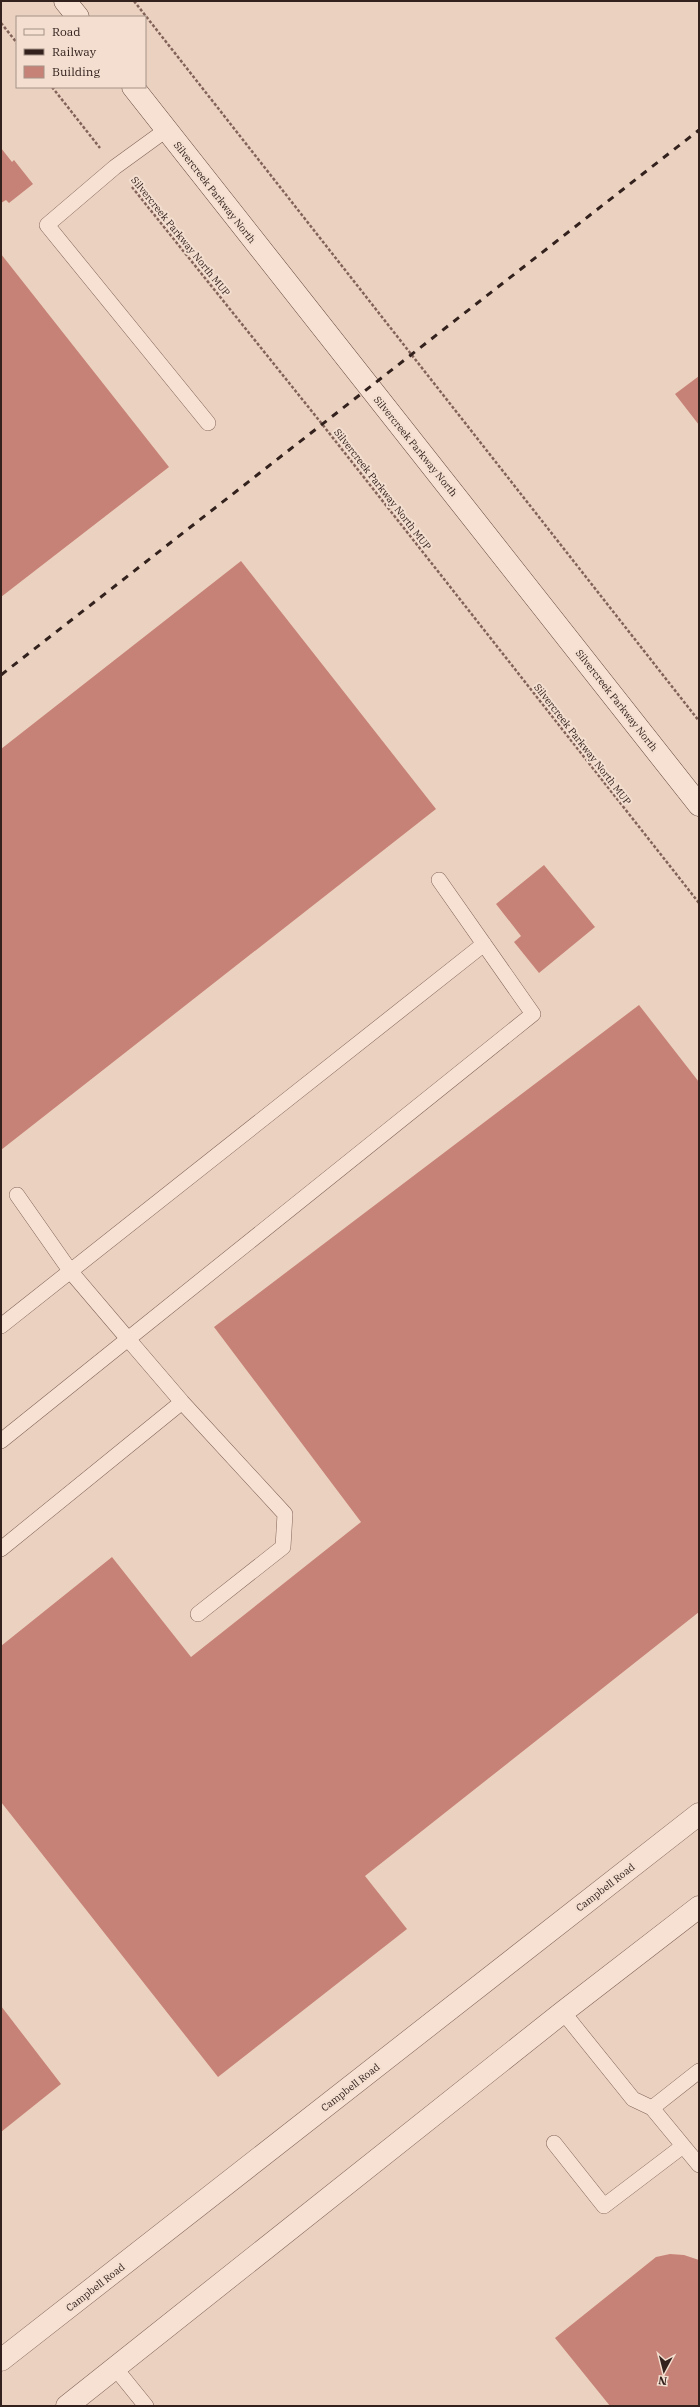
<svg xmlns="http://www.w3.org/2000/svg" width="700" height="2407" viewBox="0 0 700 2407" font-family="'IBM Plex Serif',serif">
<rect width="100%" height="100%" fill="#ebd2c0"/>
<!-- building -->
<path fill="#c78277" d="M1 148 12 162 14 160 33 184 9 203 6 200 1 203Z
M1 254 169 467 1 597Z
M699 376V425L675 394Z
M241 561 436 809 1 1150V749Z
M544 865 595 927 539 973 514 942 521 936 496 904Z
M639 1005 699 1082V1612L365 1876 407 1929 218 2077 1 1802V1646L112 1557 191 1657 361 1522 214 1327Z
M1 2006 61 2084 1 2132Z
M670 2254 684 2255 699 2260V2406H610L555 2338 656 2257Z"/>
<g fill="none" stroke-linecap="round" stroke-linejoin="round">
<!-- service casing -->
<g stroke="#836359" stroke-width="16">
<path id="service" d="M166 130 115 167 47 225 208 423
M17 1195 71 1272 128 1339 533 1014 439 880
M1 1326 484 944
M1 1441 128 1339 182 1402 285 1514 283 1547 198 1614
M1 1549 182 1402
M563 2012 633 2099 652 2108 699 2165
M652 2108 699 2071
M554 2143 604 2206 683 2146
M116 2369 146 2406"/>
</g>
<!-- tertiary casing -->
<g stroke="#836359" stroke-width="23">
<path id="tertiary" d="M1 2360 699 1814
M67 2406 563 2012 699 1907"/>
</g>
<!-- secondary casing -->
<g stroke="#64453c" stroke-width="23">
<path id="secondary" d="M65 1 78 17
M133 87 699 805"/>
</g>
<!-- path -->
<path stroke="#836359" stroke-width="2.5" stroke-dasharray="3 2" stroke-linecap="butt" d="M134 1 699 721
M1 23 17 43
M52 87 100 148
M132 187 322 424 699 903"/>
<!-- service -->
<use href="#service" stroke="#f6e1d2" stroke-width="15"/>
<!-- tertiary -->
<use href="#tertiary" stroke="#f6e1d2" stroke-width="22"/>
<!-- secondary -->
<use href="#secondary" stroke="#f6e1d2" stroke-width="22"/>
<!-- rail -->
<path stroke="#33211d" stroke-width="3" stroke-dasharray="7 7" stroke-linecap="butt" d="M1 675 699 130"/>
</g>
<g text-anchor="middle" stroke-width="4" stroke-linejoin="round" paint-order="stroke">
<!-- street labels -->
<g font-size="10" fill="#33211d" stroke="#f3decf">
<text transform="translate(215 192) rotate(52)" y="4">Silvercreek Parkway North</text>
<text transform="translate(181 236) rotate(51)" y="4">Silvercreek Parkway North MUP</text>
<text transform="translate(416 446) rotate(51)" y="4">Silvercreek Parkway North</text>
<text transform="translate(383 489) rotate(52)" y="4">Silvercreek Parkway North MUP</text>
<text transform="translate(617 700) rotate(52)" y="4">Silvercreek Parkway North</text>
<text transform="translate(583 744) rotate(52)" y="4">Silvercreek Parkway North MUP</text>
<text transform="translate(605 1887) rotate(-38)" y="4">Campbell Road</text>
<text transform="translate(350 2087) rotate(-38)" y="4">Campbell Road</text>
<text transform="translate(95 2287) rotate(-38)" y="4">Campbell Road</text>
</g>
</g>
<!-- border -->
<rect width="700" height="2407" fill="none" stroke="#33211d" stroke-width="4"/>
<!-- legend -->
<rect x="16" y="16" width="130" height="72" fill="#f3decf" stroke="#a69288"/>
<rect x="24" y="29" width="20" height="6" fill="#f6e1d2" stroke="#a69288"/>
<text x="52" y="36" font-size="12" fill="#33211d">Road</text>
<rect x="24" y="49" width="20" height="6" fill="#33211d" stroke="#a69288"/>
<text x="52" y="56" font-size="12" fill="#33211d">Railway</text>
<rect x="24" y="66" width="20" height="12" fill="#c78277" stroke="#a69288"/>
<text x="52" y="76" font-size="12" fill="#33211d">Building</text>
<!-- north arrow -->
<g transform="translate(664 2371) rotate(187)" stroke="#f3decf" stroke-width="3" paint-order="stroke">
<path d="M0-3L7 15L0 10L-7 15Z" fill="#33211d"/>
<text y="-6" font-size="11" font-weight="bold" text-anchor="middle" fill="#33211d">N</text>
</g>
</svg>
